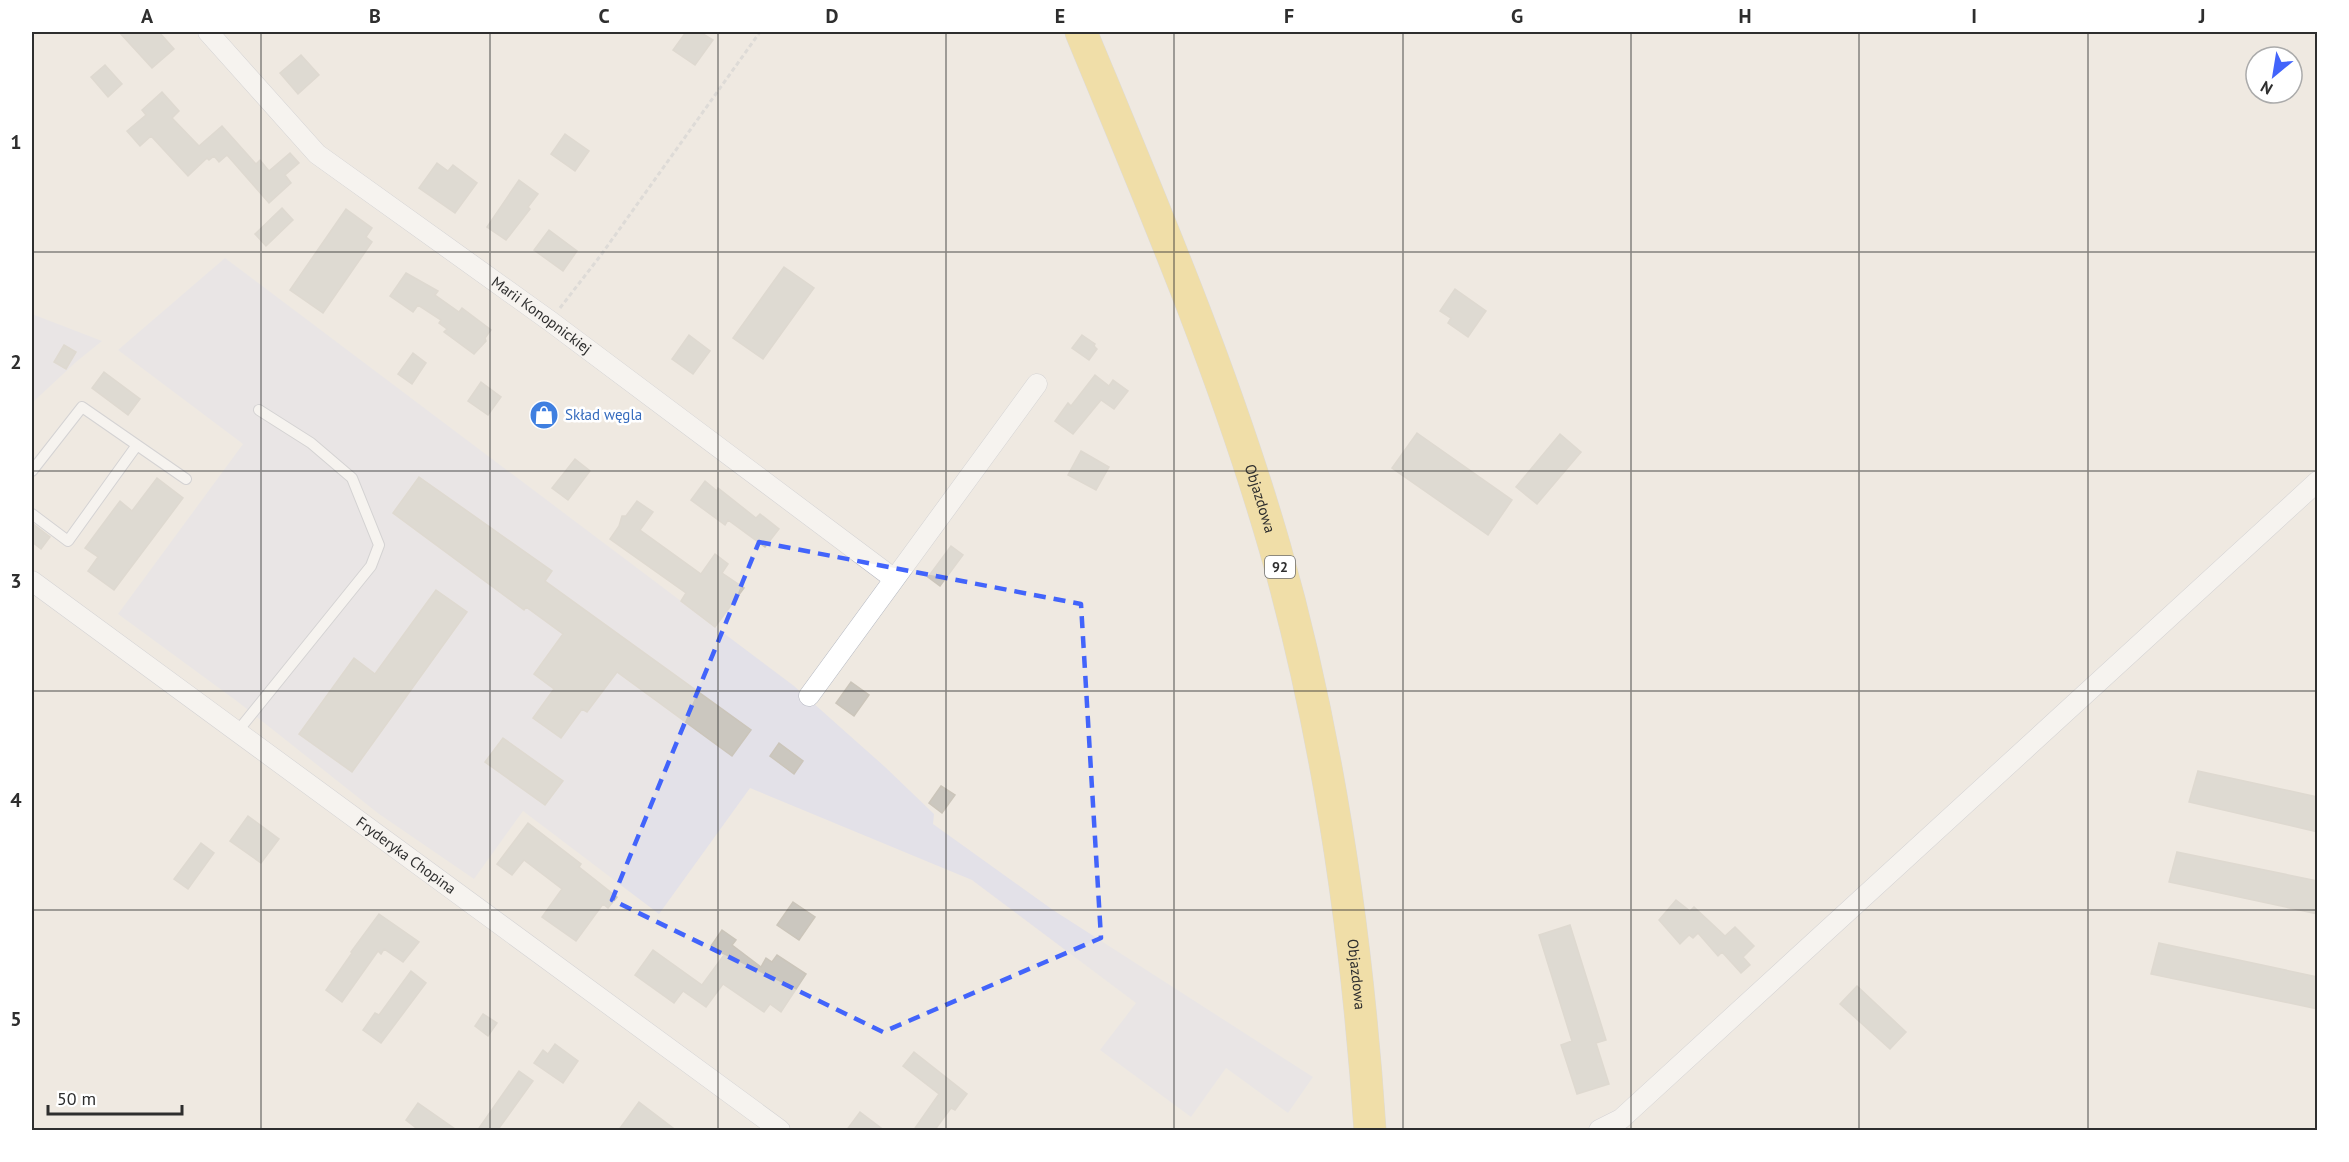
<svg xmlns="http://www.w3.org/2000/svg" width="2349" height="1162" viewBox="0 0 2349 1162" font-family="'PT Sans',sans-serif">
<rect width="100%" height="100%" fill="#efe9e1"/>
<!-- industrial -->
<path fill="#e3e1e8" d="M225 258 794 686 885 767 934 814 933 824 1053 910 1313 1077 1288 1113 1226 1068 1191 1117 1100 1050 1136 1003 972 880 750 788 659 914 523 811 474 879 379 814 238 702 118 614 243 444 118 350Z
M32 314 102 341 76 362 32 403Z"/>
<!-- building -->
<path fill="#cbc7bf" stroke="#cbc5ba" stroke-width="1.5" d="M119 32H159L174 49 152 68Z
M686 32H700L713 40 695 65 673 50Z
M301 55 319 75 298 94 280 73Z
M105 65 122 84 108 97 91 77Z
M162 92 179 111 172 118 199 146 222 126 256 164 260 160 269 171 290 153 299 163 285 175 291 183 269 203 227 155 219 162 214 156 209 160 207 158 188 176 151 136 140 146 127 131 146 115 142 110Z
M565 134 589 151 575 171 551 154Z
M437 163 448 171 453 165 477 183 455 213 419 188Z
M519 180 538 194 528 207 530 209 506 240 487 227Z
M282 208 293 220 266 246 255 234Z
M346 209 372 228 366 237 372 242 323 313 290 290Z
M549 230 577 251 563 271 534 250Z
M784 267 814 288 763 359 733 338Z
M406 273 438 291 435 295 459 312 462 308 491 330 485 338 486 341 474 354 444 332 447 329 439 323 441 320 418 305 413 312 390 296Z
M1455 289 1486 311 1468 337 1448 323 1451 318 1440 311Z
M689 335 710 351 693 374 672 359Z
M1082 335 1095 344 1094 346 1097 349 1089 360 1072 348Z
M64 345 76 352 66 369 54 362Z
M413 353 426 363 412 384 398 374Z
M104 372 140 399 128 415 92 388Z
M1095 375 1109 386 1113 380 1128 391 1114 409 1101 400 1073 434 1055 421 1068 403 1071 406Z
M481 382 501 397 488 415 468 401Z
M1417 433 1512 500 1488 535 1392 468Z
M1560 434 1581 452 1537 504 1516 487Z
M1081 451 1109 467 1096 490 1068 475Z
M575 459 590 471 568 500 552 488Z
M419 477 552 571 545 581 751 730 732 756 617 672 587 712 582 709 561 738 533 718 554 689 534 674 563 634 526 607 524 610 393 513Z
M157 478 183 498 114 590 88 571 98 557 85 548 120 501 132 511Z
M705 481 717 491 718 488 756 518 760 514 779 529 765 547 728 520 725 525 691 500Z
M637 501 653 512 640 530 701 574 715 554 728 564 722 573 744 588 715 627 681 601 686 593 610 539 619 526 622 516H626Z
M32 523 50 537 41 549 32 542Z
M951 546 963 555 940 586 928 577Z
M436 590 467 612 352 772 299 734 354 658 375 674Z
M851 682 869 695 854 716 836 703Z
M503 738 563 781 545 805 485 762Z
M779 743 803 761 794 774 770 756Z
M2198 771 2318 797V832L2189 802Z
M941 786 955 795 942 813 929 803Z
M248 816 279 839 261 863 230 841Z
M528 823 581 864 579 867 617 897 608 908 603 904 576 941 542 917 562 889 524 860 512 875 497 864Z
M201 843 214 853 188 889 174 879Z
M2177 852 2318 881V914L2169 882Z
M1676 900 1690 911 1694 907 1725 936 1735 927 1754 946 1743 957 1750 965 1741 973 1722 952 1718 956 1698 933 1693 938 1689 935 1680 944 1659 920Z
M793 902 815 917 799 940 777 925Z
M379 914 419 942 403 962 384 949 381 954 378 951 342 1002 326 990 352 953 351 952Z
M1570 925 1606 1040 1596 1043 1609 1084 1577 1094 1561 1045 1572 1041 1539 935Z
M722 930 736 940 732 945 761 967 766 958 772 962 777 955 806 974 781 1012 770 1004 764 1012 723 984 706 1007 683 991 674 1003 635 975 653 950 702 985 724 955 711 946Z
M2159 943 2318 977V1009L2151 974Z
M411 971 426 983 381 1043 363 1030 375 1013 379 1015Z
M1857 986 1906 1032 1890 1049 1840 1004Z
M483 1014 497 1023 488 1036 475 1026Z
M555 1044 578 1061 563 1083 534 1063 543 1050 548 1054Z
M914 1052 967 1094 955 1110 951 1108 934 1131H913L939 1094 903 1066Z
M519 1071 533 1081 497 1131H477Z
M639 1102 677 1131H618Z
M418 1103 458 1131H420L406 1120Z
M860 1112 885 1131H846Z"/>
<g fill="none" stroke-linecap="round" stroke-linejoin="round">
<!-- lane casing -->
<g stroke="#b4b7c1" stroke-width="12">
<path id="lane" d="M32 471 82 407 186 479
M32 514 68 541 137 445
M237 732 371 566 379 545 352 478 311 443 259 410"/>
</g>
<!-- street casing -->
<g stroke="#b4b7c1" stroke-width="21">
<g id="street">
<path id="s1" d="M208 32 317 154 550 321 893 578"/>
<path id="s2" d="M32 581 780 1130"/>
<path d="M809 696 1037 384"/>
<path d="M1599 1130 1621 1119 2318 481"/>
</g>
</g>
<!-- primary casing -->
<g stroke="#c9c9c9" stroke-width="33">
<g id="primary">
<path id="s3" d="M1081 32C1151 201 1224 371 1275 548 1329 738 1357 933 1370 1130"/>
</g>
</g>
<!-- path -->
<path stroke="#c9c9c9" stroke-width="3" stroke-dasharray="4.5 3" stroke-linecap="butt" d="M560 308 601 255 760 32"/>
<!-- lane -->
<use href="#lane" stroke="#fff" stroke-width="10"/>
<!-- street -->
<use href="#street" stroke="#fff" stroke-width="20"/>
<!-- primary -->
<use href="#primary" stroke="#f2d163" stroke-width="32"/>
</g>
<!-- marked area -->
<path d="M0 0H2349V1162H0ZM759 542 1081 604 1101 938 883 1032 612 900Z" fill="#efe9e1" fill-opacity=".55" fill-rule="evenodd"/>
<path fill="none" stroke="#4264fb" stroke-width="4.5" stroke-dasharray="12 8" stroke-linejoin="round" d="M759 542 1081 604 1101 938 883 1032 612 900Z"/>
<!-- grid -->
<path fill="none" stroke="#2e2e2e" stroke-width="1.5" stroke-opacity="0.55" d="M261 32V1130M490 32V1130M718 32V1130M946 32V1130M1174 32V1130M1403 32V1130M1631 32V1130M1859 32V1130M2088 32V1130M32 252H2318M32 471H2318M32 691H2318M32 910H2318"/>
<!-- icons -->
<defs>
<g id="shop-disc" transform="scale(1.5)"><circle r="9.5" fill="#3f7fe0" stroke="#fff"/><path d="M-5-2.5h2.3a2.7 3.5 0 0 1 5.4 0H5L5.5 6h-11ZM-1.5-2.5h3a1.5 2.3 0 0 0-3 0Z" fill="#fff"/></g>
</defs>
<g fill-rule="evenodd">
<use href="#shop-disc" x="544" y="415"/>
</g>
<g text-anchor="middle" stroke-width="5" stroke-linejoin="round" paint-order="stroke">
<!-- shield labels -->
<rect fill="#fff" stroke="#6d6d6d" stroke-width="1.5" x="1265" y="556" width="30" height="22" rx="4.5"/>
<g font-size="14" font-weight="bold" fill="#2e2e2e">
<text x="1280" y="572">92</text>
</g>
<!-- street labels -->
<g font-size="15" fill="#2e2e2e" stroke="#fff">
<text dy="5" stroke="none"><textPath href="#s1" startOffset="440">Marii Konopnickiej</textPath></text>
<text dy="5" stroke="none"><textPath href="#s3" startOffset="500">Objazdowa</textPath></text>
<text dy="5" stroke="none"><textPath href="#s2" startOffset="464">Fryderyka Chopina</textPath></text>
<text dy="5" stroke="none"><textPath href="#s3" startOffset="986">Objazdowa</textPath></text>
</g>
<!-- shop labels -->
<g font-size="15" fill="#366cbe" stroke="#fff" text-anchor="start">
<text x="565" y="420">Skład węgla</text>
</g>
</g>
<!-- border -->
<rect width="2349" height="1162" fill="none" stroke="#ffffff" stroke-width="66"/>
<!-- north arrow -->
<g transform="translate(2274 75) rotate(210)"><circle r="28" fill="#ffffff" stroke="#ababab" stroke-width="1.5"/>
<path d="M0-4.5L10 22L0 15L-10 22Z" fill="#4264fb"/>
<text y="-9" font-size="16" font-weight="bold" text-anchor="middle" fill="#2e2e2e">N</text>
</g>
<!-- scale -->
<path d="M48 1105v9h134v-9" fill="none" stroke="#2e2e2e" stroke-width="3"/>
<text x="57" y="1105" font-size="18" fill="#2e2e2e" stroke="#ffffff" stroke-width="4.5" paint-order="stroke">50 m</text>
<rect x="33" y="33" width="2283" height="1096" fill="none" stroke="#2e2e2e" stroke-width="2"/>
<g font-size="20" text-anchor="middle" font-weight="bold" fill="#2e2e2e">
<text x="147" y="23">A</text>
<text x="375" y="23">B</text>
<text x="604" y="23">C</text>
<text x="832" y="23">D</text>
<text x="1060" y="23">E</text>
<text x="1289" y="23">F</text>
<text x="1517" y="23">G</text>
<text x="1745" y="23">H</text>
<text x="1974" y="23">I</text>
<text x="2202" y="23">J</text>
<text x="16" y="149">1</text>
<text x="16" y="369">2</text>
<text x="16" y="588">3</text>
<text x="16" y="807">4</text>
<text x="16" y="1026">5</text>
</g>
</svg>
